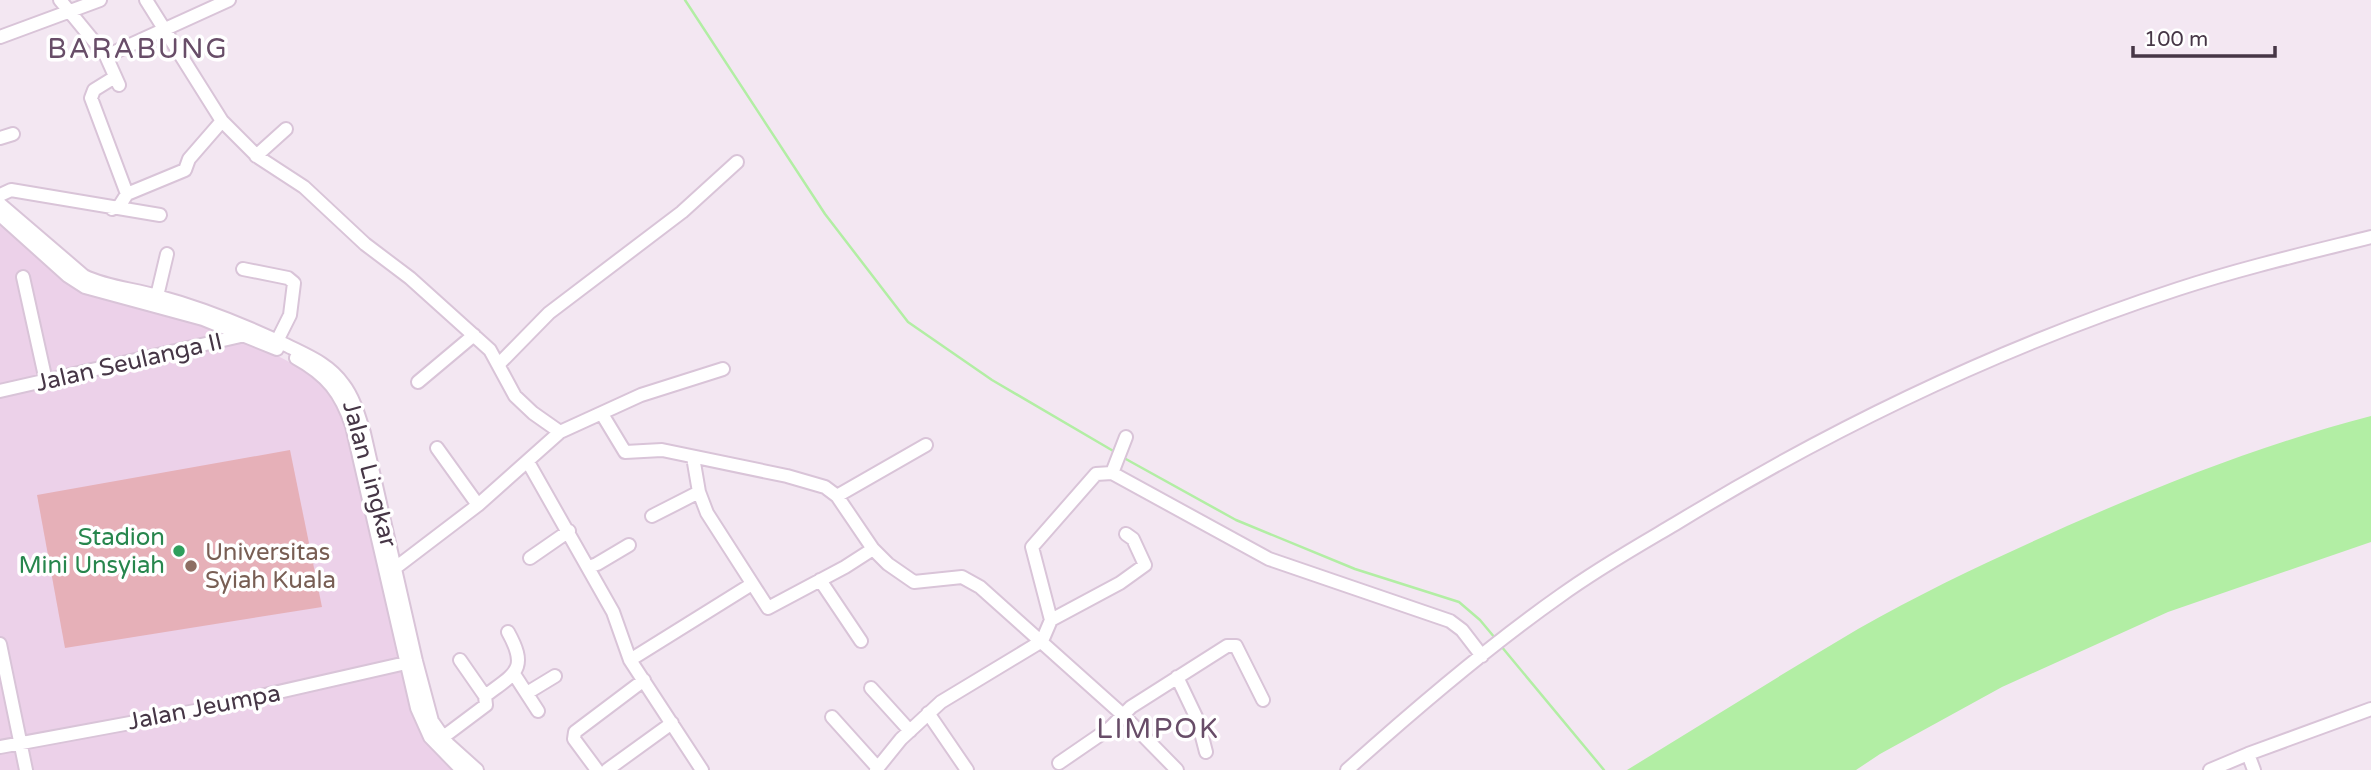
<svg xmlns="http://www.w3.org/2000/svg" width="2371" height="770" viewBox="0 0 2371 770" font-family="'Varela Round',sans-serif">
<rect width="100%" height="100%" fill="#f3e7f2"/>
<!-- education -->
<path fill="#ecd1e9" d="M0 219 66 279 88 295 209 325 249 341 320 378 341 405 414 704 458 770H0Z"/>
<!-- green -->
<path fill="#e6b0b8" d="M290 450 322 607 65 648 37 495Z"/>
<!-- water -->
<path fill="#b2eea4" d="M2371 416V542L2168 612 2002 687 1880 754 1856 770H1627C1704 723 1780 675 1858 629 1926 590 1996 558 2067 526 2165 483 2267 443 2371 416Z"/>
<g fill="none" stroke-linecap="round" stroke-linejoin="round">
<!-- stream -->
<path stroke="#b2eea4" stroke-width="2.5" d="M685 0 825 214 908 322 992 380 1115 452
M1124 458 1236 520 1355 569 1459 602 1480 620 1495 638
M1501 646 1604 770"/>
<!-- minor casing -->
<g stroke="#d9c4d8" stroke-width="16">
<path id="minor" d="M60 0 106 56 119 85
M146 0 222 121 258 157 304 187 365 244 410 278 490 350 515 396 533 413 560 432 641 395 723 369
M0 37 100 0
M106 56 229 0
M0 138 13 134
M256 156 286 129
M127 194 185 170 189 159 222 121
M0 195 11 190 160 215
M0 204 84 276C106 287 133 289 157 296 202 308 244 325 286 345 308 356 329 364 343 384 354 398 359 417 364 433L416 661 432 721 448 744 477 770
M112 209 120 205 127 194 91 98 94 90 115 77
M0 215 68 276 85 287 203 319 277 349
M243 269 288 278 294 283 290 315 277 341
M23 277 46 381
M157 296 167 254
M296 358C327 375 341 393 352 426L417 708 430 737 462 770
M499 364 549 313 682 212 737 162
M418 382 474 335
M0 391 245 335
M602 414 625 452 662 450 787 476 825 487 837 496 873 549 888 564 914 582 962 577 980 587 1123 715 1177 770
M437 448 478 505
M693 457 699 492 707 513 768 608 845 567 873 549
M528 462 613 612 630 660 702 770
M1112 473 1269 559 1450 621 1462 630 1482 656
M837 496 926 445
M652 516 699 492
M530 558 569 531
M589 567 597 564 629 545
M390 572 478 505 560 432
M820 580 861 641
M1051 620 1032 547 1096 474 1112 473 1126 437
M0 644 26 770
M630 660 752 584
M514 674 538 711
M1177 677 1198 721 1206 752
M871 688 910 731
M527 693 555 676
M485 696C515 673 529 670 508 632
M928 713 967 770
M832 717 877 767
M442 738 486 705 485 696 460 660
M0 747 195 711 406 663
M2248 754 2254 770
M1059 763 1110 728 1131 707 1227 646H1236L1263 700
M597 770 574 739 575 732 644 680
M607 770 672 723
M876 770 901 739 941 702 1042 641 1051 620 1120 583 1145 565 1133 539 1126 534
M1347 770C1415 709 1486 648 1560 596 1597 569 1636 547 1675 524 1832 428 2003 346 2178 289 2242 268 2307 253 2371 237
M2210 770 2248 754 2371 709"/>
</g>
<!-- minor -->
<use href="#minor" stroke="#fff" stroke-width="12"/>
</g>
<!-- markers -->
<circle fill="#2e9e5b" stroke="#fff" stroke-width="2.5" cx="179" cy="551" r="7"/>
<circle fill="#8d6e63" stroke="#fff" stroke-width="2.5" cx="191" cy="566" r="7"/>
<g text-anchor="middle" stroke-width="7" stroke-linejoin="round" paint-order="stroke">
<!-- street labels -->
<g font-size="24" fill="#463646" stroke="#fff">
<text transform="translate(129 362) rotate(-13)" y="8">Jalan Seulanga II</text>
<text transform="translate(370 474) rotate(75)" y="8">Jalan Lingkar</text>
<text transform="translate(204 707) rotate(-11)" y="8">Jalan Jeumpa</text>
</g>
<!-- leisure labels -->
<g font-size="24" fill="#27864d" stroke="#fff" text-anchor="end">
<text x="165" y="545">Stadion<tspan x="165" dy="28">Mini Unsyiah</tspan></text>
</g>
<!-- education labels -->
<g font-size="24" fill="#785e54" stroke="#fff" text-anchor="start">
<text x="205" y="560">Universitas<tspan x="205" dy="28">Syiah Kuala</tspan></text>
</g>
<!-- quarter labels -->
<g font-size="28" letter-spacing="2" fill="#684d68" stroke="#fff">
<text x="138" y="58">BARABUNG</text>
<text x="1158" y="738">LIMPOK</text>
</g>
</g>
<!-- scale -->
<path d="M2133 46v10h142v-10" fill="none" stroke="#463646" stroke-width="3.5"/>
<text x="2144" y="46" font-size="21" fill="#463646" stroke="#ffffff" stroke-width="5" paint-order="stroke">100 m</text>
</svg>
